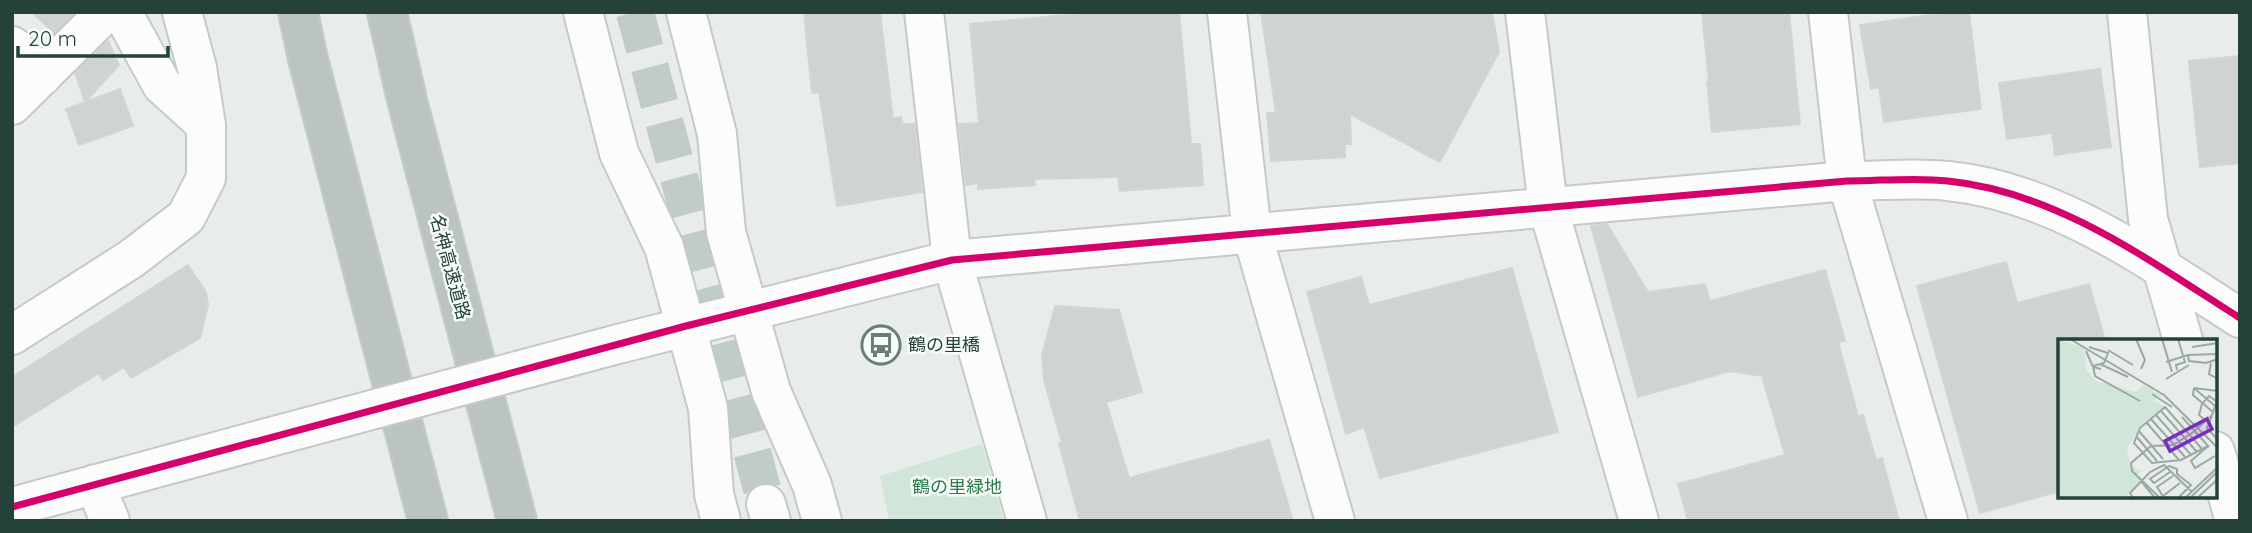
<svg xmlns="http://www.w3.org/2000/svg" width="2252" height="533" viewBox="0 0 2252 533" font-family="Quicksand,'Noto Sans JP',sans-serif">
<rect width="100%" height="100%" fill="#e8edeb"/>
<!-- green -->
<path fill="#d1e6d8" d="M982 444 1004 521H889L880 476Z"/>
<!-- building -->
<path fill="#cfd4d2" stroke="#d1d6d4" stroke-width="2" d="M32 12H75L54 33Z
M804 12H880L893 119 901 117 902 124H915L922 192 837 206 819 92 812 93Z
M1098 12H1179L1191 144H1200L1203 185 1120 191 1118 177 1034 179 1035 185 978 189V183L966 185 959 124 979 123 970 24Z
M1261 12H1492L1499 52 1440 162 1350 114 1351 144H1345V157L1271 161 1267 113H1276Z
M1702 12H1789L1800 124 1712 132 1707 82H1709Z
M1951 12H1969L1981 109 1884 122 1879 87 1871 89 1860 25Z
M108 41 119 65 85 102 75 73Z
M2240 56V163L2200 167 2189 61Z
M2100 69 2111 147 2055 155 2052 133 2007 139 1999 83Z
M120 89 133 126 79 145 66 109Z
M1607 224 1648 292 1705 284 1710 301 1825 270 1845 341 1838 342 1858 416 1863 415 1876 460 1882 458 1899 521H1688L1678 484 1785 455 1762 376 1730 371 1638 397 1591 226Z
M2006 262 2017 303 2089 284 2105 340H2060V491L1980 513 1917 286Z
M188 265 206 292 208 305 200 338 131 378 124 367 103 380 99 373 12 427V377Z
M1512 268 1558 432 1380 478 1364 427 1346 434 1307 292 1361 277 1369 305Z
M1055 306 1119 310 1142 392 1106 402 1129 478 1269 440 1293 521H1080L1059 444 1062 443 1044 380 1042 355Z"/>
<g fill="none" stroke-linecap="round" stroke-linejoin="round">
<!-- minor-tunnel -->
<path stroke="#c1cbc8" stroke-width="38" stroke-dasharray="38 19" stroke-linecap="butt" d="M635 12 766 504"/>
<!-- minor casing -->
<g stroke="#c5cac8" stroke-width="42">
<path id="minor" d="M122 12 162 85 206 125
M583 12 619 153 664 247 708 408 714 494 721 521
M686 12 717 134 726 232 771 391 812 485 822 521
M924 12 952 260 1027 521
M1227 12 1252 233 1335 521
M1525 12 1548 207 1639 521
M1828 12 1847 181 1948 521
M2127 12 2148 219 2183 340
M12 46 42 76
M12 105 106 12
M12 335 131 259 186 217 206 178V125L197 68 182 12
M618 344 952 260 1847 181C1880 181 1916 177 1948 181 2057 192 2150 261 2240 318
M2215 451 2235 521
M95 484 110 521
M766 504 771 521
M12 507 263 439"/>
</g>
<!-- highway casing -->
<g stroke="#c3ccc9" stroke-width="42">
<path id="highway" d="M298 12 308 59 428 521
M387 12 407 100 517 521"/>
</g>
<!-- minor -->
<use href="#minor" stroke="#fcfcfc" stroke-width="38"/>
<!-- highway -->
<use href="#highway" stroke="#bcc4c2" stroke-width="38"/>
<!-- minor-bridge casing -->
<g stroke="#c5cac8" stroke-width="42" stroke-linecap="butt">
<path id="minor-bridge" d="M263 439 618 344"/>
</g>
<!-- minor-bridge -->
<use href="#minor-bridge" stroke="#fcfcfc" stroke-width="38"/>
<!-- cycleway casing -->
<g stroke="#f7fbf9" stroke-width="11">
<path id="cycleway" d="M12 507 686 326 952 260 1847 181C1880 181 1916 177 1948 181 2057 192 2150 261 2240 318"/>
</g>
<!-- cycleway -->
<use href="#cycleway" stroke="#d6006c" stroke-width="7"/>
</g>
<!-- icons -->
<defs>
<g id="bus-ring" transform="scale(2.0125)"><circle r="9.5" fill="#f7fbf9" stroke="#697e78" stroke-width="1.5"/><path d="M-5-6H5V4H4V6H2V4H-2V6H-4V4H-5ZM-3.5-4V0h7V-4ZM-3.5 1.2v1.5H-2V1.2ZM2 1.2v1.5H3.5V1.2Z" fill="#697e78"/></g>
</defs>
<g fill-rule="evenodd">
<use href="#bus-ring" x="881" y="345"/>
</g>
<g text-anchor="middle" stroke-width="5" stroke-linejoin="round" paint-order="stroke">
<!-- street labels -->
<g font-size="18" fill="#24423a" stroke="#f7fbf9">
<text transform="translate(450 267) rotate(75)" y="6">名神高速道路</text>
</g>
<!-- poi labels -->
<g font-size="18" fill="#24423a" stroke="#f7fbf9" text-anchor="start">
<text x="908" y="351">鶴の里橋</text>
</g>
<!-- park labels -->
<g font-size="18" fill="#2d7a4b" stroke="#f7fbf9">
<text x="957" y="493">鶴の里緑地</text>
</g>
</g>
<!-- overview -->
<g transform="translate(2058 339)">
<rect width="159" height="159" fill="#e8edeb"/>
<path d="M0 0 26 9 28 30 38 42 78 53 86 46 104 57 96 61 106 68 87 82 69 109 72 126 83 132 79 137 84 140 70 155 74 159H0Z" fill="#d1e6d8"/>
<path fill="none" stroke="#9aa9a4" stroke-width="2" d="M12 0 106 56 160 109M78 0 87 21 83 30M104 0 114 33M31 8 50 14 46 24 35 27 37 37 82 62M134 8 160 4M50 11 75 26M28 12 35 28 43 30M130 16 131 22 148 24 160 20M108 23 130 16 160 15M153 24 151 35 160 40M42 25 70 38M119 31 118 26 127 23 120 0M108 40 131 26M136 49 135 56 155 73M136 49 157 67M136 49 160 52M94 55 114 68M103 72 139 113M98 76 134 117M154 77 149 89 160 101M124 78 151 108M92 79 128 119M148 82 141 76 144 65 151 57 158 62M88 83 121 121M80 91 105 120M78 97 99 122M149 108 133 122 137 129 157 117M144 110 107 68 82 89 76 104 94 124 123 121 150 107M112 133 96 144 92 140 111 127 119 130V135L133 146 120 159M83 142 97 159M105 157 122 144M75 159 72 154 92 133 106 126 133 152M102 159 74 132 73 124 93 107 115 106 134 94 154 76 160 59M106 159 99 148 115 137M127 159 160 128M132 159 158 134M139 159 160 140"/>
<path fill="#7b2cbf" fill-opacity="0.15" stroke="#7b2cbf" stroke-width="3.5" d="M149 80 154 90 112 112 107 102Z"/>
<rect width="159" height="159" fill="none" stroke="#24423a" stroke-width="3.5"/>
</g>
<!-- border -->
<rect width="2252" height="533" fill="none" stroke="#24423a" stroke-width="28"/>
<!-- scale -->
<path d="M18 46v10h150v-10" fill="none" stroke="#24423a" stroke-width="3.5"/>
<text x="28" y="46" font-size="21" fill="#24423a" stroke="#f7fbf9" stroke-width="5" paint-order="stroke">20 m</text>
</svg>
